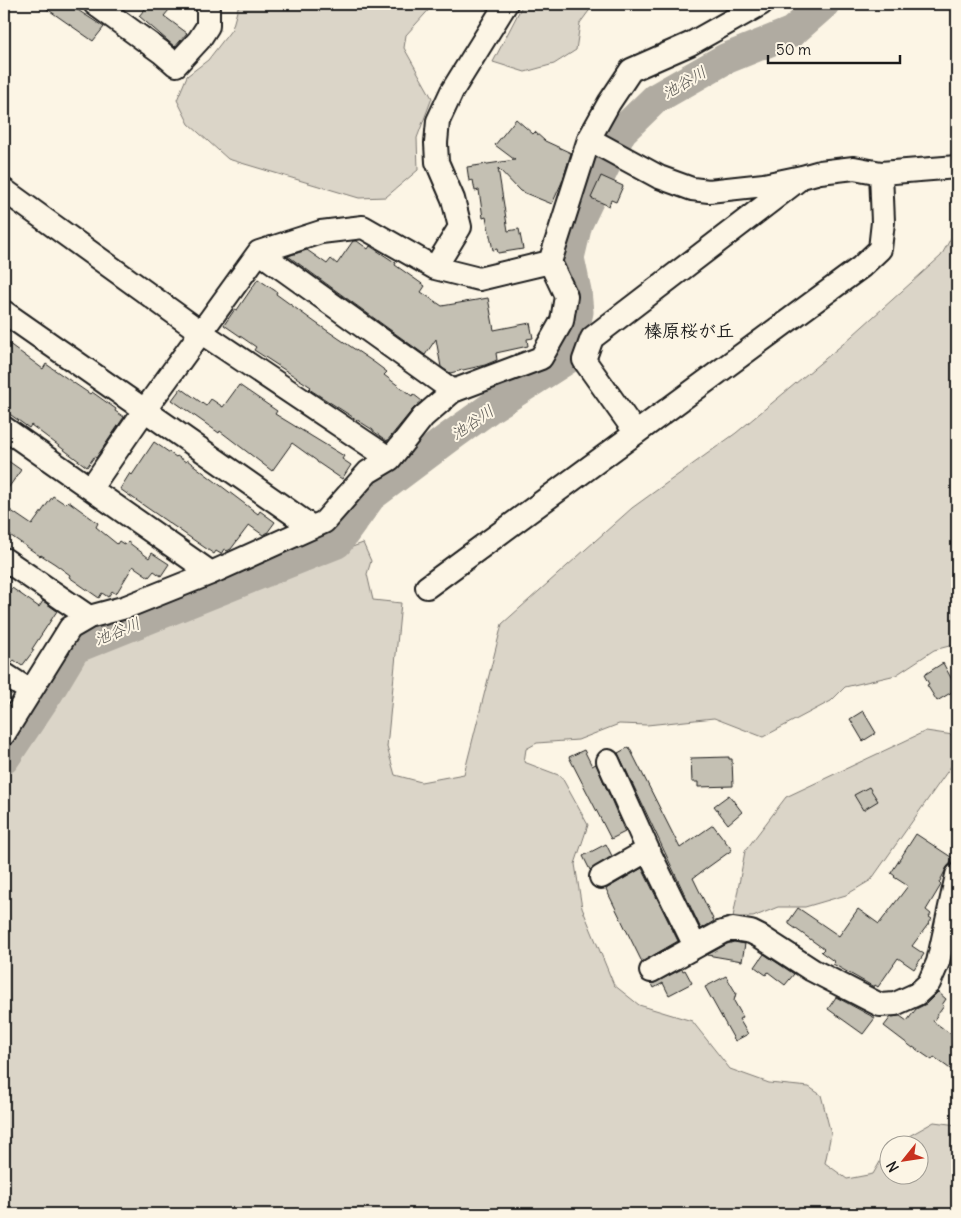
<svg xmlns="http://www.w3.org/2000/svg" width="961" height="1218" viewBox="0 0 961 1218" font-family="Delius,'Klee One',sans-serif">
<rect width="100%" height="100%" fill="#fcf5e5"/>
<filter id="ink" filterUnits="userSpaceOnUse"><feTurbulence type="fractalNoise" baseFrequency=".02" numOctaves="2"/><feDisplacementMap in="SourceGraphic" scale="10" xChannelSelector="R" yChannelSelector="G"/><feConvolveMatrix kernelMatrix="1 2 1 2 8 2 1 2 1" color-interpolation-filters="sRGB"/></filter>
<g filter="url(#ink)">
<!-- green -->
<path fill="#dbd5c8" stroke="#7c7872" d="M239 4H434L406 35 404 48 432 98 417 138 418 170 386 197 359 198 228 159 189 124 177 100 187 76 208 60 232 29Z
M523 4H594L580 23 576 50 554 64 525 72 493 62Z
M957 227V644L934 650 896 675 845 687 831 701 763 737 714 718 647 725 619 724 578 740 537 743 526 749 524 762 561 776 588 825 575 864 582 908 614 985 639 1005 692 1021 730 1069 769 1083 809 1087 821 1095 831 1134 825 1163 847 1179 873 1174 888 1148V1176H918V1146L893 1145 934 1122 957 1125V1214H4V775L84 654 106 639 363 543 371 561 367 574 373 600 401 603 387 747 395 775 421 782 464 774 502 624 632 508 736 433 843 344 941 256Z
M926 731 953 735 954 762 871 880 846 895 805 907H778L753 917H733L745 851 786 797Z"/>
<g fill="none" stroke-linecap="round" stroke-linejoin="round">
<!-- river -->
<path stroke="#b0aba1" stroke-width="31" d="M4 759 48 693 75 648 337 543 371 496 447 439 490 408 567 359 578 312 576 291 569 258 577 224 621 132 655 99 725 59 792 32 824 4"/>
</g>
<!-- building -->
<path fill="#c4c0b3" stroke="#1c1c1c" d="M40 4H75L73 7 104 27 93 41Z
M149 4H161L169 10 164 16 187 33 175 47 139 16Z
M516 119 533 134 535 132 545 141 571 153 562 182 552 204 520 191 498 168 508 231 519 229 523 249 498 253 497 249 493 250 486 217 483 218 479 190 475 191 473 180 469 181 467 167 515 160 495 145Z
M601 176 623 186 616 202 611 200 609 206 591 198Z
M353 241H357L368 249 370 246 396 263 395 265 425 286 421 292 442 306 488 298 494 330 530 323 533 338 527 339 528 346 496 353 497 360 485 365 450 373 441 367 436 339 425 355 288 256 307 250 327 264 331 259 337 264Z
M258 279 277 292 276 294 316 323 375 363 387 372 384 375 412 396 413 394 422 401 413 409 387 441 373 431V430L309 389 311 387 254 350 256 347 224 325 235 309 237 310Z
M4 340 43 369 46 364 90 394 92 392 116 409 115 411 124 417 96 458 94 457 87 467 31 425 29 428 4 410Z
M239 385 277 411 275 414 344 456 342 459 351 465 342 479 317 462V461L292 443 272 471 220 431 219 433 172 400 181 388 206 406 211 399 223 407Z
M154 442 176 457 177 456 186 462 187 460 258 514 260 511 275 522 267 533 263 535 249 525 231 549 227 551 224 549 221 554 216 551 214 554 120 489 130 473 132 475Z
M4 458 21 470 4 494Z
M53 496 65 504 68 501 98 523 96 527 117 544 119 541 125 545 128 542 149 558 152 553 169 564 161 576 154 571 149 577 133 566 116 594 112 591 108 597 102 593 99 598 69 577 70 575 55 564 41 555 40 556 4 531V506L32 525Z
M12 588 39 607 43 601 57 611 32 649 34 650 22 666 14 660 12 663 4 661V599Z
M943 663 957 689 937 701 927 685 929 684 924 675Z
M863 711 876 733 863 741 850 719Z
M629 747 680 848 713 825 732 850 693 878 714 921 701 929 618 753Z
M584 750 592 766 596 764 625 832 611 839 569 757Z
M729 757V759H732L733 786 698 787V782H692L691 758Z
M869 787 878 801 863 810 854 795Z
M729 795 742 812 728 824 714 806Z
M916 834 954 859 947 867 939 883 941 885 926 910 931 914 929 917 932 919 912 946 924 954 914 969 898 958 878 987 875 985 874 987 833 964 835 962 821 952 824 949 789 924V921L798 908 839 936 858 909 879 924 908 886 894 877 895 876 891 873Z
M606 844 612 856 590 870 583 856Z
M642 868 678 941 642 962 606 889Z
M734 942 745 944 742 961 707 955 727 944Z
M764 954 794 974 785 985 768 972 766 975 755 967Z
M682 969 683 971 685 970 692 983 669 995 663 983 654 988 652 984Z
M726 976 736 993 734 1001 743 1017 739 1019 748 1034 735 1041 705 987Z
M938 992 946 999 942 1005 944 1006 933 1021 952 1035 951 1037 957 1041V1074L934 1057 932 1060 913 1047V1048L884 1026 891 1017 900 1016 907 1021 916 1009 926 1004Z
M836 997 875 1018 863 1034 828 1009Z"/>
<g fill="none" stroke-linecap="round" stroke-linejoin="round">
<!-- minor casing -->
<g stroke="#1c1c1c" stroke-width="26">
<path id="minor" d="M95 4 161 52 176 65 199 40 208 26V4
M589 139 659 177 692 189 709 191 764 185 802 177 820 172 854 168 881 173 957 167
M4 190 202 333 390 459
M259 252 453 391
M435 268 460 227 453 199 437 162 436 143 438 121 452 91 506 4
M4 312 312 527
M4 428 211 573
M636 433 584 360 592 338 797 181
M91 488 144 411 259 252 321 232 363 227 435 268 479 279 550 262
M4 559 89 617
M427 587 861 267 880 249 883 222 881 173
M4 674 30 691
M4 734 70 628 89 617 126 607 211 573 324 522 368 472 390 459 423 417 453 391 541 358 562 321 566 296 550 262 589 139 609 103 631 70 690 44 761 4
M608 761 648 850 695 946
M601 877 648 850
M651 971 722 932 733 929 751 932 761 937 812 970 880 1005 895 1004 917 994 929 983 938 962 957 875"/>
</g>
<!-- minor -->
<use href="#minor" stroke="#fcf5e5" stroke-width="22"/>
</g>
</g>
<g text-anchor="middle" stroke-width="4" stroke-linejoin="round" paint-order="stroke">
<!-- water labels -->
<g font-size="16" font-style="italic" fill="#575551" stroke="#fcf5e5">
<text transform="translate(684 82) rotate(-30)" y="6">池谷川</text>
<text transform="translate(472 422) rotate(-34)" y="6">池谷川</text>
<text transform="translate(117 631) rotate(-22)" y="6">池谷川</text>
</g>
<!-- quarter labels -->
<g font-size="18" font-weight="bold" fill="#1c1c1c" stroke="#fcf5e5">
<text x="689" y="337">榛原桜が丘</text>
</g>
</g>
<!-- margin -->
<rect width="961" height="1218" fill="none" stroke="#fcf5e5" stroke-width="20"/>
<rect x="10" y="10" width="941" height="1198" fill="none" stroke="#1c1c1c" stroke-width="2" filter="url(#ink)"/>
<!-- north arrow -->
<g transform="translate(904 1160) rotate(240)"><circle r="24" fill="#fcf5e5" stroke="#a29e95"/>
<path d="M0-4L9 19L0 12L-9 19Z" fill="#c8321e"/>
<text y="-8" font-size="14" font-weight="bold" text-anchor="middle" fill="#1c1c1c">N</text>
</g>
<!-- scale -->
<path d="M768 55v8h132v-8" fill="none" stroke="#1c1c1c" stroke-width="2.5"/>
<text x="776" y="55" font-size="15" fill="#1c1c1c" stroke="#fcf5e5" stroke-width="4" paint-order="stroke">50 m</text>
</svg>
